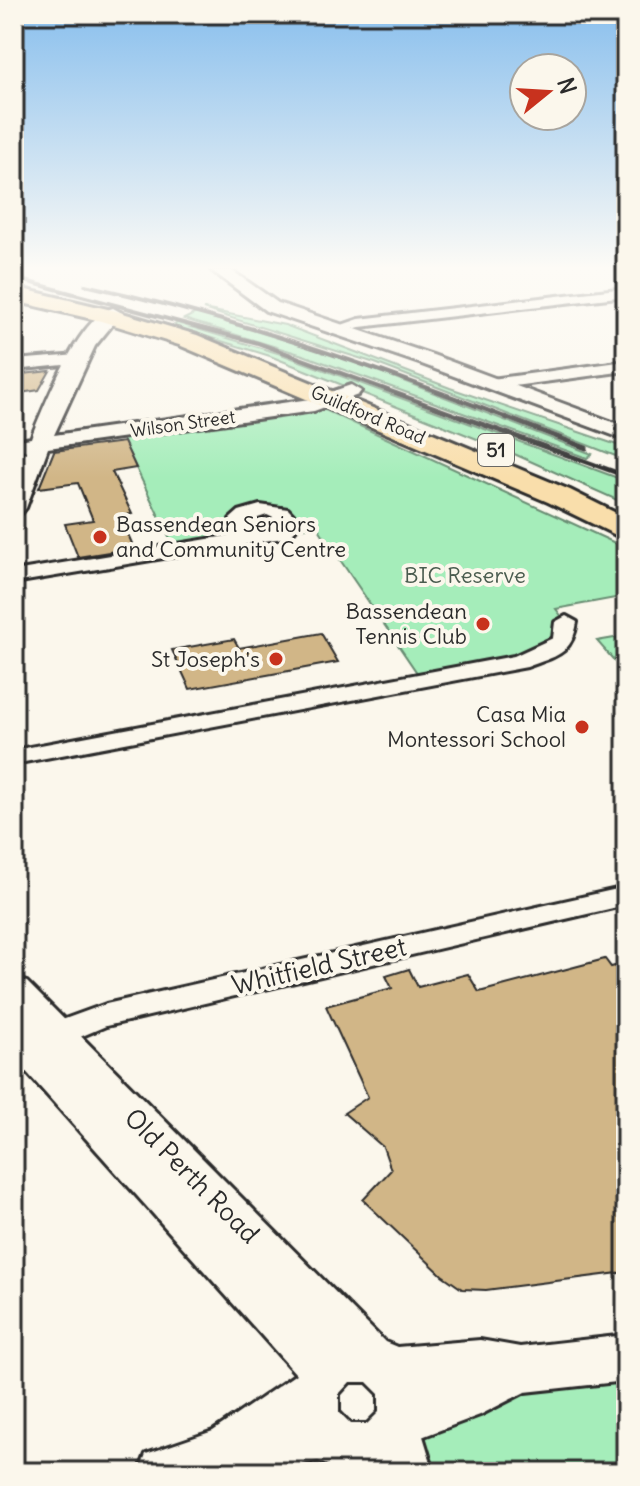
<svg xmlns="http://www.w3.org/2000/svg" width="640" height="1486" viewBox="0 0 640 1486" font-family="Delius,sans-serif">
<rect width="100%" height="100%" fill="#fbf7ec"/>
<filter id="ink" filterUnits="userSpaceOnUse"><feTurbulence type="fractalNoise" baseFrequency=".0125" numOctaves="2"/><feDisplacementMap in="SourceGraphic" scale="16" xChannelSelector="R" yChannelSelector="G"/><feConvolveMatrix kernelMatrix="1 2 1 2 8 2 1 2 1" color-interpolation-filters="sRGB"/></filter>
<g filter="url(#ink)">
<!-- green -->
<path fill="#a5edba" stroke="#688c72" stroke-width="2" d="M203 309 285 325 450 388 626 448V460L375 363Z
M196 313 341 357 592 454 587 458 303 355 184 319Z
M177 323 281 354 626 481V504L512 453 270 356 173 326Z
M314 405 626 548V596L556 609 566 622 551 650 422 680 317 526 283 532 289 516 249 512 242 539 175 550 119 432Z
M626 636V674L597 641Z
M626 1358V1472H414L401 1424Z"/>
<!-- building -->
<path fill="#d1b687" stroke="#2b2b2b" stroke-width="2" d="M50 371 39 390 14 394V375Z
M124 442 136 468 112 472 132 514 120 516 134 548 78 557 65 524 93 520 78 483 39 488 54 451Z
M321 633 338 662 190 689 172 650 234 639 239 648Z
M605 959 611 967 626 963V1272L486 1290 462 1289 442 1275 363 1200 391 1170 383 1147 344 1113 368 1097 326 1006 392 988 386 976 409 969 418 987 468 974 479 992Z"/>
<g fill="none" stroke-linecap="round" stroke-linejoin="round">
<!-- minor casing -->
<g stroke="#2b2b2b" stroke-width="6">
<path id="minor" d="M626 288V296L360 327 337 333 330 329 359 319Z
M78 355 86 360 83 363 14 370V360Z
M626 361V371L492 389 484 384 492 379Z
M260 505 288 509 301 523 290 536 283 538 14 583V571L232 535 230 519 239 511ZM267 515 282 522 277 527 250 532 249 521Z
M566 616 577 622C572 655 556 656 527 667L14 764V750L514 656 553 638 555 622Z
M626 887V905L106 1026 54 1048 14 1042V1018L51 1024 106 1004Z
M401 1404 415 1410 434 1472H394L381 1424 387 1410Z"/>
</g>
<!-- tertiary casing -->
<g stroke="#2b2b2b" stroke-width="6">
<path id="tertiary" d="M211 270H231L278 303 433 355 626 427V440L419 363 266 311Z
M113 308 122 313 95 346 54 435 310 399 351 385 361 391 358 395 314 411 48 448 26 508 22 513 14 515V480L26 451 16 445 19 440 31 438C44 407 79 316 113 308Z
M14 978 27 982 385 1342 397 1347 480 1340 520 1347 626 1335V1381L525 1392 480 1415 419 1438 406 1457 375 1472H343L318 1461 257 1472H139L146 1454 213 1431 296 1374 14 1058ZM350 1382H367L379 1394V1412L367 1424H351L339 1412V1394Z"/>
</g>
<!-- trunk casing -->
<g stroke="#2b2b2b" stroke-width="6">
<path id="trunk" d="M14 287 116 311 197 335 570 490 626 518V540L548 502 179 345 101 321 14 301Z"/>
</g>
<!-- minor -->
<use href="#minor" fill="#fbf7ec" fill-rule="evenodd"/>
<!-- tertiary -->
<use href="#tertiary" fill="#fbf7ec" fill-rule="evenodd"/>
<!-- trunk -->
<use href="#trunk" fill="#f9deab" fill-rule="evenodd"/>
<!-- rail-far1 -->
<path stroke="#2b2b2b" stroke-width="4" d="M14 278 258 343 467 419
M85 285C231 317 371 365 510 419"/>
<!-- rail -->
<path stroke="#2b2b2b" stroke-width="5" d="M462 417 626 476
M505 417 586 448"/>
</g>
</g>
<!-- sky -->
<linearGradient id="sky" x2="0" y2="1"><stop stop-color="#87beed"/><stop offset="0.56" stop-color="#fdfbf6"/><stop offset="1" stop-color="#fdfbf6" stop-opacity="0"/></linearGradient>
<rect width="640" height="478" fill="url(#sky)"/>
<!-- markers -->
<g fill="#c8321e" stroke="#fbf7ec" stroke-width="3">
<circle cx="100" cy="537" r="8"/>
<circle cx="483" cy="624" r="8"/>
<circle cx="276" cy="659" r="8"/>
<circle cx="582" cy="727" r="8"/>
</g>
<g text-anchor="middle" stroke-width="8" stroke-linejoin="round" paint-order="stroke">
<!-- far-street labels -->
<g font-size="18" fill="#2b2b2b" stroke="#fbf7ec">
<text transform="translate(368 415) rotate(23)" y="6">Guildford Road</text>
<text transform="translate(183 424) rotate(-8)" y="6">Wilson Street</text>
</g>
<!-- shield labels -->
<rect fill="#fbf7ec" stroke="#696865" stroke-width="2" x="478" y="434" width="36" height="32" rx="6"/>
<g font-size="20" font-weight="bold" fill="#2b2b2b">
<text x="496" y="457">51</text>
</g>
<!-- poi labels -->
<g font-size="22" fill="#2b2b2b" stroke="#fbf7ec" text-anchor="end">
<text x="116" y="532" text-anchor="start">Bassendean Seniors<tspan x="116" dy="25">and Community Centre</tspan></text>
<text x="467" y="619">Bassendean<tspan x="467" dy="25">Tennis Club</tspan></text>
<text x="260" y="667">St Joseph's</text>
<text x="566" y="722">Casa Mia<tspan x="566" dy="25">Montessori School</tspan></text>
</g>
<!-- park labels -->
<g font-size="22" fill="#4a5c4f" stroke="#fbf7ec">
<text x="465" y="583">BIC Reserve</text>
</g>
<!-- near-street labels -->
<g font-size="26" fill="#2b2b2b" stroke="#fbf7ec">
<text transform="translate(319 966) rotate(-13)" y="9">Whitfield Street</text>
<text transform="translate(192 1176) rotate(45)" y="9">Old Perth Road</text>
</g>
</g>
<!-- margin -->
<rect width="640" height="1486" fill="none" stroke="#fbf7ec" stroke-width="48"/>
<rect x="24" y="24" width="592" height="1438" fill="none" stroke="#2b2b2b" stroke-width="3" filter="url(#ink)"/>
<!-- north arrow -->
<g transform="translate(548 92) rotate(72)"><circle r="38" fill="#fbf7ec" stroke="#a8a59f" stroke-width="2"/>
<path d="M0-6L14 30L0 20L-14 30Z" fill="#c8321e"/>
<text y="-12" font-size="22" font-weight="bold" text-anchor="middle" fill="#2b2b2b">N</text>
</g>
</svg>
